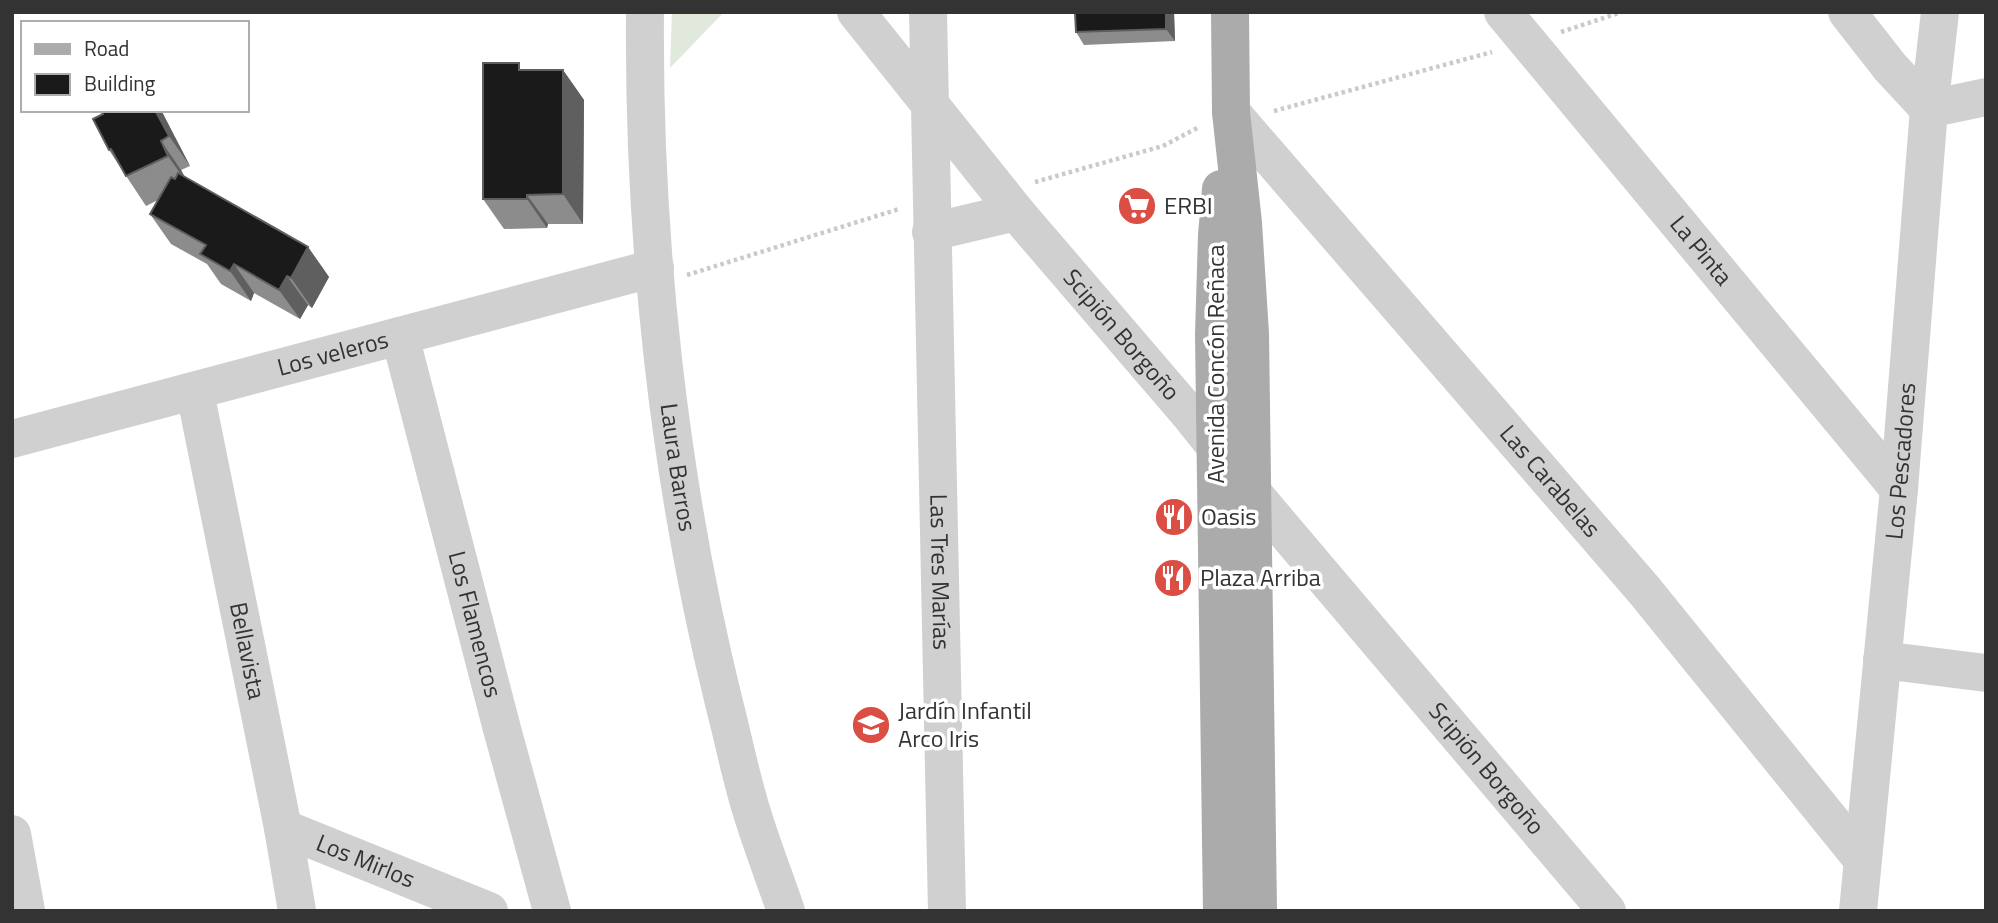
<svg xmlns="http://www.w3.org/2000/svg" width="1998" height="923" viewBox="0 0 1998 923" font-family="'Titillium Web',sans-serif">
<rect width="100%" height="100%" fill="#fff"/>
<!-- green -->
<path fill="#e1e9dd" d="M672 12H724L670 68Z"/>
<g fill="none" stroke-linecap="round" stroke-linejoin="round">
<!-- path -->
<path stroke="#cacaca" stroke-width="4.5" stroke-dasharray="3.5 3.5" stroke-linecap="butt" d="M1561 32 1622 12
M1274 111 1492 52
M1035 182 1163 146 1199 127
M687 275 899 209"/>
<!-- minor -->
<g stroke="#d0d0d0" stroke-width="38">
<path id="s1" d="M645 12C643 242 669 481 724 703 734 741 741 779 753 816 763 848 775 879 786 911"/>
<path id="s2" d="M856 12 1016 212 1191 416 1252 492 1607 911"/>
<path id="s3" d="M928 12 947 911"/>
<path id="s4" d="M1503 12 1899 489"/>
<path d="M1847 12 1890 67 1929 109 1986 97"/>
<path id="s5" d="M1231 112 1644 590 1862 859"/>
<path d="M931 232 1016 212"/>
<path id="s6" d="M400 336 502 729 552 911"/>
<path id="s7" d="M195 392 283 828 297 911"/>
<path id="s8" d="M12 439 655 268"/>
<path d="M1882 660 1986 673"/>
<path id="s9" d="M283 828 489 911"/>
<path d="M12 834 26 911"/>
<path id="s10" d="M1858 911 1899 489 1929 109 1940 12"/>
</g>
<!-- major -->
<path stroke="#ababab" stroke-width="38" d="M1230 12 1231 112 1243 223 1250 334 1258 911
M1221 189 1217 235 1214 335 1222 911"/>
</g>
<!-- wall -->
<path fill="#8c8c8c" d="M1174 12 1175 41 1084 45 1076 32Z
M524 70H563L584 100 583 224H548L547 228 504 229 483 199Z
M161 110 190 166 181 170 185 177 308 247 329 277 312 308 308 305 300 319 254 293 251 301 221 284 207 264 171 244 150 214 158 200 146 206 109 150 103 114Z"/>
<!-- shaded-wall -->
<path fill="#5f5f5f" d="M1166 12H1174L1175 41 1166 29Z
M563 70 584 100 583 224 563 194Z
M155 110H161L190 166 169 136Z
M161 141 181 170 189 186 168 156Z
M527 195 548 224 547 228 527 199Z
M308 247 329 277 312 308 291 278Z
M234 264 254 293 251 301 230 271Z
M287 276 308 305 300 319 279 290Z"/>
<!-- building -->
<path fill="#1a1a1a" stroke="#5f5f5f" stroke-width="2" d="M1075 12H1166V29L1076 32Z
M483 63H519V70H563V194L527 195V199H483Z
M101 110H155L169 136 161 141 168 156 126 176 111 149 109 150 93 119 103 114Z
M178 173 308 247 291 278 287 276 279 290 234 264 230 271 200 254 206 245 150 214 171 177 175 179Z"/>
<!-- icons -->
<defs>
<g id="supermarket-disc" transform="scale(2.0125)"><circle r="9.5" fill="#db4e44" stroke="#fff"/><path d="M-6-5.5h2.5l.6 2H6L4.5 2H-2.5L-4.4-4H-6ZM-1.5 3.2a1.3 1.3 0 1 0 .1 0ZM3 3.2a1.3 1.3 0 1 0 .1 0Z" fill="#fff"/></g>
<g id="restaurant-disc" transform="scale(2.0125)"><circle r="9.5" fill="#db4e44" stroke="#fff"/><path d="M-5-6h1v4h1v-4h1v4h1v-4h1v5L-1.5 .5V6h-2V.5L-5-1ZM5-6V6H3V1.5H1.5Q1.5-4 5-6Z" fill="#fff"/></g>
<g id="school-disc" transform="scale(2.0125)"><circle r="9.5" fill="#db4e44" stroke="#fff"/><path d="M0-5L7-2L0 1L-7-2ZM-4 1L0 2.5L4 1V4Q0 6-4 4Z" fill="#fff"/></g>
</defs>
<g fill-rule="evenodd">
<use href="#supermarket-disc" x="1137" y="206"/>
<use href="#restaurant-disc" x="1174" y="517"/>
<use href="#restaurant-disc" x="1173" y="578"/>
<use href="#school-disc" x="871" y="725"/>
</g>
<g text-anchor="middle" stroke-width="7" stroke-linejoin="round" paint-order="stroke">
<!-- poi labels -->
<g font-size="24" fill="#333" stroke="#fff" text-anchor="start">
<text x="1164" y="214">ERBI</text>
<text x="1201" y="525">Oasis</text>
<text x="1200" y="586">Plaza Arriba</text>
<text x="898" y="719">Jardín Infantil<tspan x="898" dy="28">Arco Iris</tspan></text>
</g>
<!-- street labels -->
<g font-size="24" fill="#333" stroke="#fff">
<text dy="8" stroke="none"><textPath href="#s4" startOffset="310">La Pinta</textPath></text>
<text dy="8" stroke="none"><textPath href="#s2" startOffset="418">Scipión Borgoño</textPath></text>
<text dy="8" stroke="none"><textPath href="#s8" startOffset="332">Los veleros</textPath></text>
<text transform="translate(1216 364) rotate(-90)" y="8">Avenida Concón Reñaca</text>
<text dy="8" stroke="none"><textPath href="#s10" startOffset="452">Los Pescadores</textPath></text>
<text dy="8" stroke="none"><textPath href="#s1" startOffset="457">Laura Barros</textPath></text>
<text dy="8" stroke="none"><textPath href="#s5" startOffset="488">Las Carabelas</textPath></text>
<text dy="8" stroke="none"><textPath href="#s3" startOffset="560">Las Tres Marías</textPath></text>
<text dy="8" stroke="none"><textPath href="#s6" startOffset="298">Los Flamencos</textPath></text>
<text dy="8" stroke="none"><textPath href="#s7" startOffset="264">Bellavista</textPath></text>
<text dy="8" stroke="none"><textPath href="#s2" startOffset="985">Scipión Borgoño</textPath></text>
<text dy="8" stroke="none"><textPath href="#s9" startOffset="89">Los Mirlos</textPath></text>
</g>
</g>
<!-- border -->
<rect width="1998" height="923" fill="none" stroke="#333333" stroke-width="28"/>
<!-- legend -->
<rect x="21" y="21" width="228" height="91" fill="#ffffff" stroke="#adadad" stroke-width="2"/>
<rect x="35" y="44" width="35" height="10" fill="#ababab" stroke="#adadad" stroke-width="2"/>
<text x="84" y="56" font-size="21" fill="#333333">Road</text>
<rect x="35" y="74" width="35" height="21" fill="#1a1a1a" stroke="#adadad" stroke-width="2"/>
<text x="84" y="91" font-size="21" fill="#333333">Building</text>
</svg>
